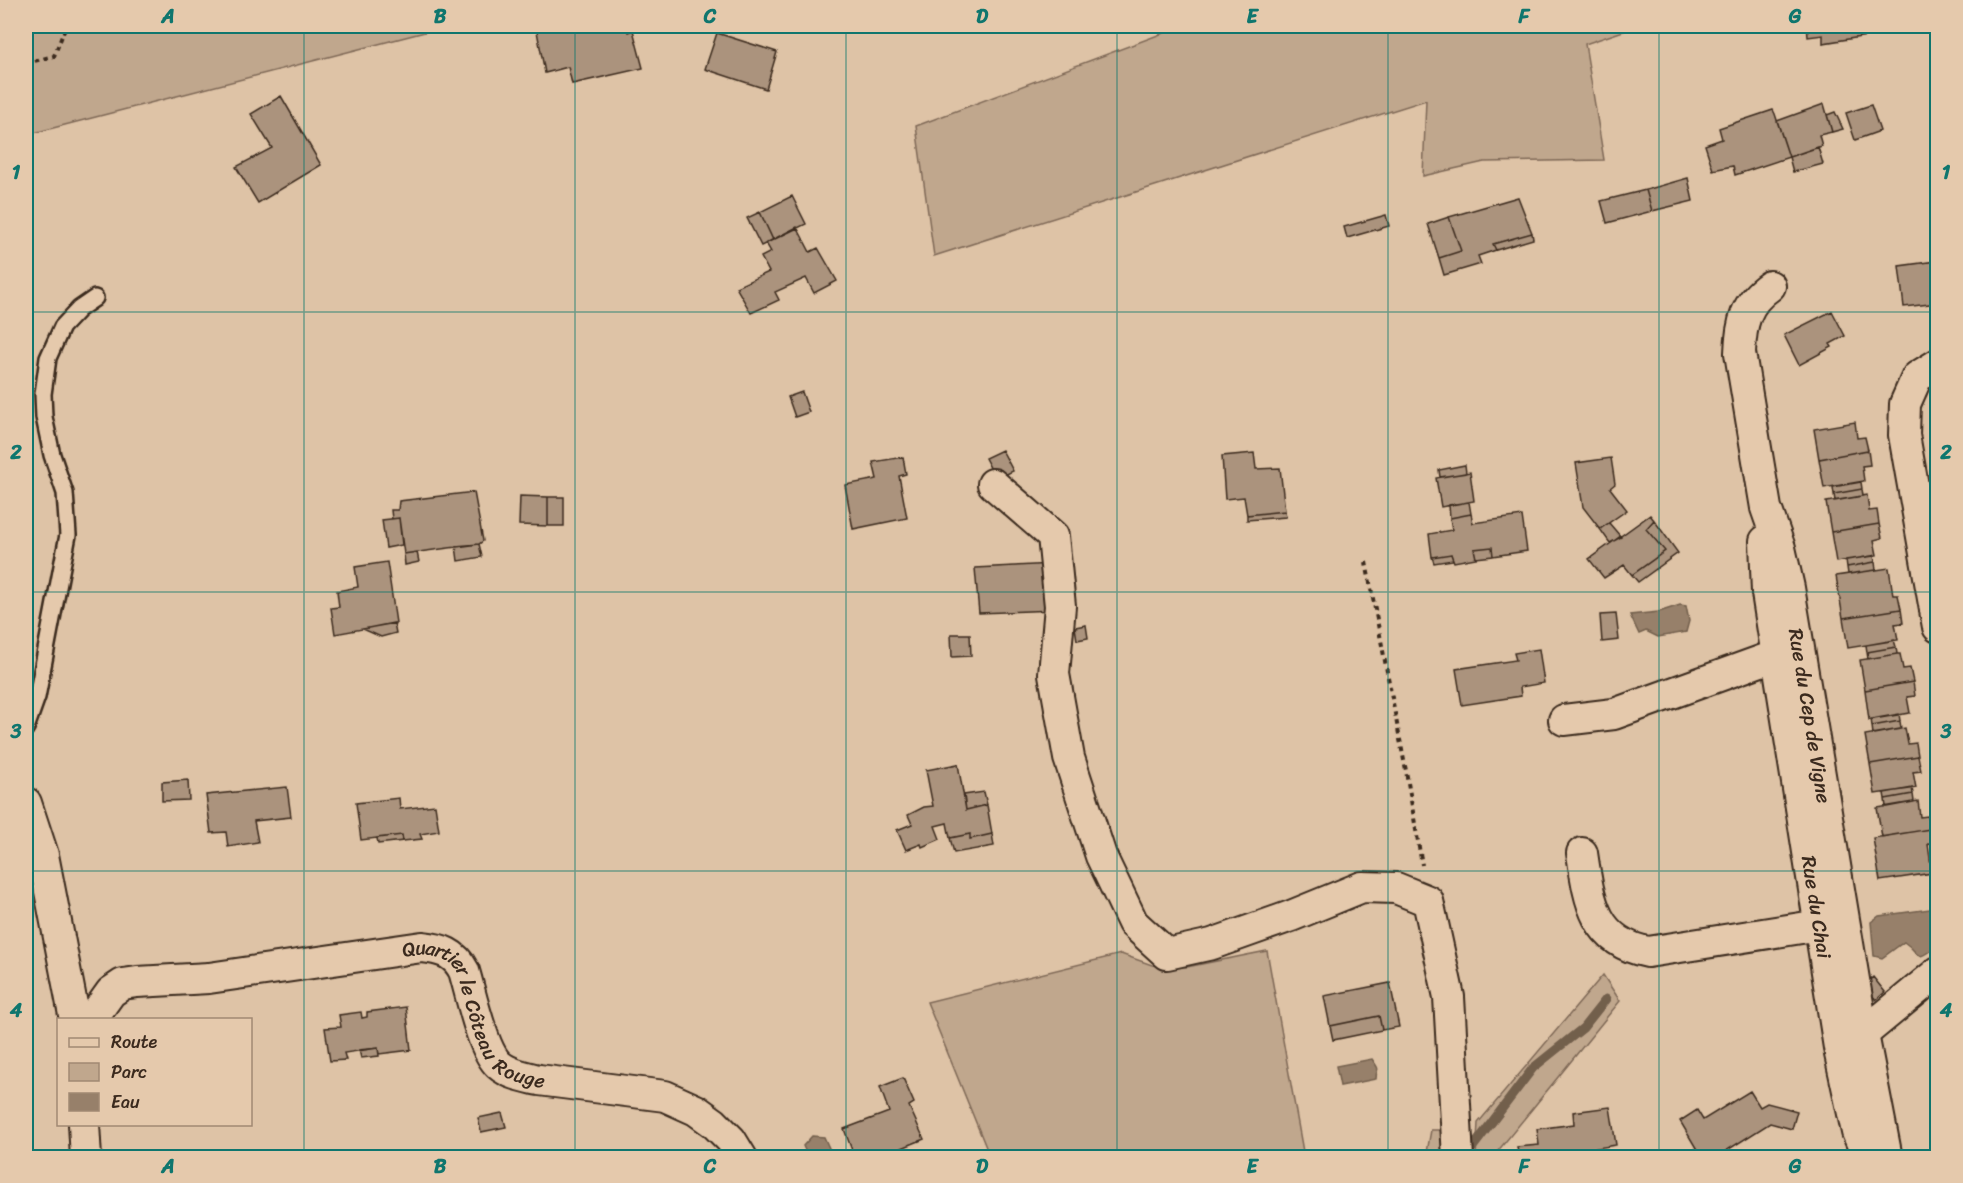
<svg xmlns="http://www.w3.org/2000/svg" width="1963" height="1183" viewBox="0 0 1963 1183" font-family="Sriracha,sans-serif">
<rect width="100%" height="100%" fill="#dec3a6"/>
<filter id="ink" filterUnits="userSpaceOnUse"><feTurbulence type="fractalNoise" baseFrequency=".0167" numOctaves="2"/><feDisplacementMap in="SourceGraphic" scale="12" xChannelSelector="R" yChannelSelector="G"/><feConvolveMatrix kernelMatrix="1 2 1 2 8 2 1 2 1" color-interpolation-filters="sRGB"/></filter>
<g filter="url(#ink)">
<!-- green -->
<path fill="#c0a78d" stroke="#7e6856" stroke-width="1.5" d="M26 26H448L26 135Z
M1182 26H1638L1585 44 1604 160 1484 162 1423 176 1426 100 934 256 916 126Z
M1267 951 1304 1157H990L927 1002 1121 954 1152 965 1187 967Z
M1603 975 1620 1001 1493 1157H1476L1478 1123Z
M1431 1130H1442L1443 1157 1426 1158Z"/>
<!-- water -->
<path fill="#97806a" stroke="#725e4c" stroke-width="1.5" d="M1680 605 1686 606 1689 621 1686 632 1658 637 1646 631 1639 634 1630 615 1659 612Z
M1937 908V946C1913 964 1922 954 1904 942L1882 958 1874 956 1871 922 1879 916Z
M1372 1059C1382 1074 1376 1065 1376 1079L1340 1086 1336 1066Z
M812 1136 824 1137 833 1157H808L803 1146Z"/>
<g fill="none" stroke-linecap="round" stroke-linejoin="round">
<!-- stream -->
<path stroke="#725e4c" stroke-width="9" d="M1470 1151 1533 1068 1583 1028 1606 999"/>
</g>
<!-- building -->
<path fill="#ab937d" stroke="#3b2a1e" stroke-width="1.5" d="M536 26H626L628 32 633 30 643 68 572 84 568 67 545 73Z
M1807 26H1911L1912 29 1823 43V35L1808 37Z
M717 33 777 52 766 89 705 69Z
M281 96 321 165 258 203 236 167 272 148 251 114Z
M1824 104 1832 132 1819 135 1822 146 1789 157 1777 121Z
M1871 105 1880 131 1855 140 1846 113Z
M1773 110 1775 114 1789 157 1735 175 1733 166 1713 170 1705 145 1722 139 1719 128Z
M1835 112 1843 129 1832 132 1827 115Z
M1818 147 1823 164 1793 172 1789 157Z
M1688 178 1693 201 1652 211 1646 190Z
M1646 190 1652 211 1607 223 1601 201Z
M792 196 806 224 773 240 760 212Z
M1518 197 1532 233 1493 244 1496 250 1478 256 1481 264 1444 275 1439 258 1461 251 1449 217Z
M760 212 773 240 761 246 747 218Z
M1386 215 1389 226 1347 238 1344 227Z
M1449 217 1461 251 1439 258 1428 224Z
M797 227 810 252 818 248 837 281 814 293 806 278 775 292 779 300 751 313 736 287 769 272 761 257 771 252 766 243Z
M1532 233 1533 239 1496 250 1493 244Z
M1938 254V303L1904 307 1899 266 1936 261 1935 255Z
M1832 311 1845 336 1830 344 1832 347 1799 365 1784 335Z
M802 392 809 412 795 417 788 397Z
M1855 422 1857 438 1865 437 1868 450 1819 459 1814 429Z
M1002 450 1013 471 996 479 985 458Z
M1868 450 1870 465 1862 466 1864 481 1824 488 1819 459Z
M1254 453 1256 469 1280 468 1285 511 1247 515 1244 497 1225 499 1222 456Z
M903 457 906 474 899 476 907 518 853 529 845 485 877 479 873 462Z
M1611 458 1615 484 1610 488 1627 510 1600 529 1583 507 1576 463Z
M1465 465 1466 473 1440 477 1439 470Z
M1470 472 1474 501 1441 507 1436 478Z
M1861 482 1862 489 1834 494 1833 487Z
M1862 489 1863 496 1835 501 1834 494Z
M474 492 483 541 479 544 404 554 399 518 392 519 391 510H398L399 501Z
M1867 495 1869 511 1877 510 1879 524 1831 532 1826 502Z
M520 496 548 497V526L519 525Z
M548 497H564V526H548Z
M1469 502 1471 514 1450 518 1449 505Z
M1285 511 1286 517 1247 520V515Z
M1471 514 1473 523 1522 516 1527 551 1493 556 1492 547 1474 549 1476 558 1454 562 1451 554 1432 557 1429 534 1452 530 1450 518Z
M1650 515 1654 520 1646 529 1665 551 1632 575 1624 565 1604 578 1589 559Z
M399 518 402 545 386 548 382 520Z
M1654 520 1678 553 1638 582 1632 575 1665 551 1646 529Z
M1609 523 1621 537 1610 543 1600 529Z
M1879 524 1882 538 1874 540 1877 555 1836 562 1831 532Z
M479 544 482 557 458 561 456 546Z
M1492 547 1493 556 1476 558 1474 549Z
M417 552 419 562 405 565 404 554Z
M1451 554 1453 560 1434 563 1432 557Z
M1874 556 1875 562 1847 567 1846 560Z
M387 562 396 623 335 634 331 608 339 607 337 591 358 587 355 567Z
M1875 562 1876 570 1848 574 1847 567Z
M1053 564 1056 610 979 613 975 568Z
M1889 568 1893 595H1898L1901 609 1843 618 1836 576Z
M1901 609 1903 623 1895 624 1898 640 1848 648 1843 618Z
M1616 614 1619 640 1602 642 1600 615Z
M394 623 396 633 381 637 363 629Z
M1086 625 1088 638 1077 640 1075 627Z
M951 634H970L971 656 952 657Z
M1894 640 1896 647 1867 652 1866 645Z
M1896 647 1897 654 1868 659 1867 652Z
M1539 649 1544 683 1520 687 1521 696 1462 705 1456 669 1516 660 1514 653Z
M1897 654H1900L1903 669 1910 668 1913 682 1865 690 1860 660Z
M1913 682 1915 696 1907 697 1910 713 1869 720 1865 690Z
M1899 714 1900 721 1872 726 1871 719Z
M1900 721 1901 729 1873 734 1872 726Z
M1905 728 1908 744 1916 743 1918 756 1870 764 1865 735Z
M1918 756 1921 771 1913 772 1916 788 1875 794 1870 764Z
M958 764 966 810 987 805 992 834 970 839V834L950 838 947 823 935 826 940 839 922 847 921 844 906 850 897 830 912 824 908 815 924 807 933 806 926 770Z
M188 780 189 800 162 801V782Z
M287 787 291 817 254 821 258 842 228 847 226 832 211 833 206 795Z
M1912 788 1913 794 1885 799 1884 793Z
M984 792 987 805 966 810 964 795Z
M1913 794 1914 802 1886 807 1885 799Z
M399 798 400 809 435 805 439 831 420 834 422 839 403 841 402 835 361 840 356 803Z
M1918 801 1920 817 1928 816 1930 829 1882 837 1877 808Z
M1930 829 1933 844H1928L1932 873 1880 881 1873 838Z
M970 834V839L992 834 994 846 954 853 950 838Z
M402 835 403 841 378 844 377 838Z
M1873 977 1885 992 1876 1000 1864 985Z
M1390 983 1399 1027 1382 1030 1379 1016 1330 1026 1324 996Z
M406 1007 411 1050 379 1054 378 1048 344 1053 346 1060 330 1061 325 1028 341 1027 339 1015 361 1012 362 1018 367 1017V1012Z
M1379 1016 1382 1030 1333 1040 1330 1026Z
M378 1048 379 1056 361 1058 359 1050Z
M903 1078 914 1103 909 1106 924 1139 892 1152 894 1158H855L844 1129 889 1112 880 1087Z
M1750 1091 1760 1107 1767 1103 1797 1111 1792 1129 1770 1123 1715 1158H1702L1680 1121 1697 1110 1703 1120Z
M1610 1107 1616 1145 1585 1150 1588 1156 1582 1158H1519L1517 1147 1539 1145 1537 1129 1574 1124 1573 1112Z
M502 1113 506 1127 481 1132 478 1118Z
M359 1152 361 1158H336Z"/>
<g fill="none" stroke-linecap="round" stroke-linejoin="round">
<!-- lane casing -->
<g stroke="#3b2a1e" stroke-width="20">
<path id="lane" d="M26 728 37 697 68 535 65 493 52 455 44 417 43 394 48 358 62 327 79 309 95 298"/>
</g>
<!-- street casing -->
<g stroke="#3b2a1e" stroke-width="34">
<g id="street">
<path id="s1" d="M1770 286C1745 303 1741 324 1740 353L1766 508 1780 548 1789 588 1863 1034 1887 1158"/>
<path d="M1938 364 1917 377 1905 404 1904 435 1938 627"/>
<path d="M993 484 1053 536 1060 606 1054 674 1069 758 1101 856 1133 923 1167 954 1212 944 1291 916 1362 887 1396 888 1428 901 1449 997 1458 1158"/>
<path id="s2" d="M1765 541 1767 593 1840 1054 1857 1132 1868 1158"/>
<path d="M1564 720 1614 714 1777 655"/>
<path d="M26 803 43 855 75 1020"/>
<path d="M1582 853C1589 900 1594 942 1648 952L1820 925"/>
<path id="s3" d="M91 1020 111 992 123 984 137 982 209 978 422 947C442 949 455 953 464 971 471 994 482 1050 499 1065 509 1074 526 1077 539 1080L665 1096 696 1110 714 1123 731 1140 742 1158"/>
<path d="M1863 1034 1938 972"/>
<path d="M84 1124 86 1158"/>
</g>
</g>
<!-- path -->
<path stroke="#3b2a1e" stroke-width="4" stroke-dasharray="4.5 4.5" stroke-linecap="butt" d="M26 63 54 56 66 26
M1366 562 1406 771 1422 865"/>
<!-- lane -->
<use href="#lane" stroke="#e5c9ac" stroke-width="15"/>
<!-- street -->
<use href="#street" stroke="#e5c9ac" stroke-width="30"/>
</g>
</g>
<!-- grid -->
<path fill="none" stroke="#0f766e" stroke-width="1.5" stroke-opacity="0.55" d="M304 26V1158M575 26V1158M846 26V1158M1117 26V1158M1388 26V1158M1659 26V1158M26 312H1938M26 592H1938M26 871H1938"/>
<g text-anchor="middle" stroke-width="4.5" stroke-linejoin="round" paint-order="stroke">
<!-- street labels -->
<g font-size="20" fill="#3b2a1e" stroke="#e5c9ac">
<text dy="7" stroke="none"><textPath href="#s1" startOffset="447">Rue du Cep de Vigne</textPath></text>
<text dy="7" stroke="none"><textPath href="#s2" startOffset="370">Rue du Chai</textPath></text>
<text dy="7" stroke="none"><textPath href="#s3" startOffset="441">Quartier le Côteau Rouge</textPath></text>
</g>
</g>
<!-- margin -->
<rect width="1963" height="1183" fill="none" stroke="#e5c9ac" stroke-width="66"/>
<!-- legend -->
<rect x="57" y="1018" width="195" height="108" fill="#e5c9ac" stroke="#a18973" stroke-width="1.5"/>
<rect x="69" y="1038" width="30" height="9" fill="#e5c9ac" stroke="#a18973" stroke-width="1.5"/>
<text x="111" y="1048" font-size="18" fill="#3b2a1e">Route</text>
<rect x="69" y="1063" width="30" height="18" fill="#c0a78d" stroke="#a18973" stroke-width="1.5"/>
<text x="111" y="1078" font-size="18" fill="#3b2a1e">Parc</text>
<rect x="69" y="1093" width="30" height="18" fill="#97806a" stroke="#a18973" stroke-width="1.5"/>
<text x="111" y="1108" font-size="18" fill="#3b2a1e">Eau</text>
<rect x="33" y="33" width="1897" height="1117" fill="none" stroke="#0f766e" stroke-width="2"/>
<g font-size="20" text-anchor="middle" font-weight="bold" fill="#0f766e">
<text x="168" y="23">A</text>
<text x="440" y="23">B</text>
<text x="710" y="23">C</text>
<text x="982" y="23">D</text>
<text x="1252" y="23">E</text>
<text x="1524" y="23">F</text>
<text x="1795" y="23">G</text>
<text x="16" y="179">1</text>
<text x="1946" y="179">1</text>
<text x="16" y="459">2</text>
<text x="1946" y="459">2</text>
<text x="16" y="738">3</text>
<text x="1946" y="738">3</text>
<text x="16" y="1017">4</text>
<text x="1946" y="1017">4</text>
<text x="168" y="1173">A</text>
<text x="440" y="1173">B</text>
<text x="710" y="1173">C</text>
<text x="982" y="1173">D</text>
<text x="1252" y="1173">E</text>
<text x="1524" y="1173">F</text>
<text x="1795" y="1173">G</text>
</g>
</svg>
